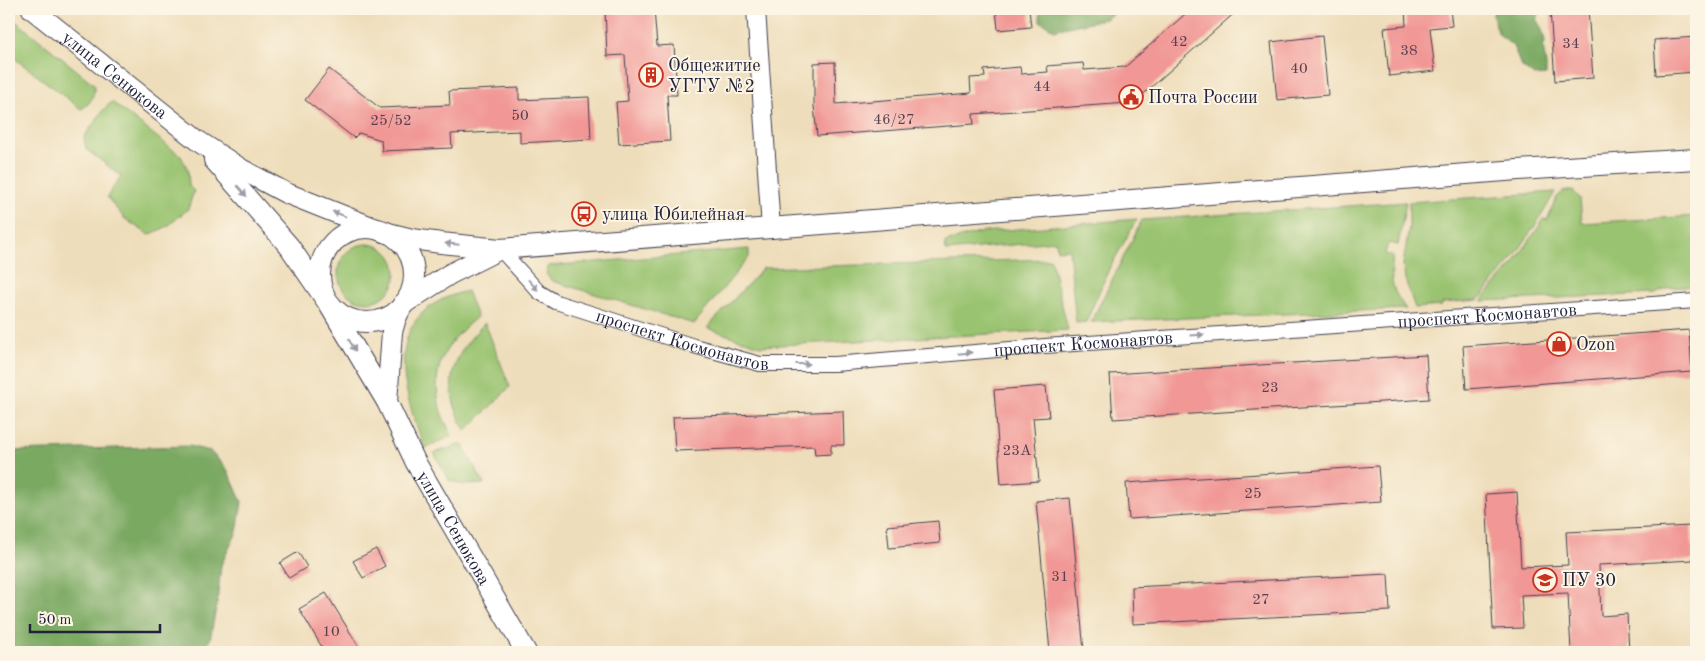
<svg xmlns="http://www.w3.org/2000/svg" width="1705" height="661" viewBox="0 0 1705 661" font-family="'Old Standard TT',serif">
<rect width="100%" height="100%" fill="#fcf5e5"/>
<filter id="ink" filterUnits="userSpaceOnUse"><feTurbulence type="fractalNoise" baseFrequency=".02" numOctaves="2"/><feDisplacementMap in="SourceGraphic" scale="10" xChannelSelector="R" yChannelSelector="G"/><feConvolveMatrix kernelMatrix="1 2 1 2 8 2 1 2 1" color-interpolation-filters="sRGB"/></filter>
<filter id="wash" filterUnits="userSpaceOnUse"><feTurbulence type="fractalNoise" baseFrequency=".0096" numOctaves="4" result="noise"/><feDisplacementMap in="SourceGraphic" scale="20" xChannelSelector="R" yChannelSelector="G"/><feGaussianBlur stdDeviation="1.12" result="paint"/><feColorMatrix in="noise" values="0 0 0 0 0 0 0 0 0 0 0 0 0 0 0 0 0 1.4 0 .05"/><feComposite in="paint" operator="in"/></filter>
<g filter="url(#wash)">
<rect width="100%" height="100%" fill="#eeddba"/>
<!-- green -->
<path fill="#99c370" stroke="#5e7256" d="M9 17 22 26 95 85C93 97 92 103 81 109L9 54Z
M112 102 181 156 188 170 189 186 194 191 188 209 168 226 149 235 124 218 107 197 121 176 86 149 84 137 104 109Z
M1564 191H1573L1580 198 1582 223 1696 216V286L1669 288 1655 294 1481 301 1514 263 1544 219 1547 220 1557 197Z
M1555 192C1534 230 1508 268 1478 300L1443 303 1441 306 1415 308 1405 279 1403 265 1409 227V202Z
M1406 202 1398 245 1388 243 1385 254 1393 256C1390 281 1391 289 1406 309L1091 322 1142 220Z
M1137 219 1109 269 1086 322 1076 323 1069 249 1057 250 1056 241 946 251 945 242 983 232Z
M338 273a29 29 0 1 1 58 0a29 29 0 1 1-58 0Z
M749 249V257L694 324 552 281 546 274 548 266Z
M1051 259 1068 330 760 346 707 328 763 268Z
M467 291 477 317C446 343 430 366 440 408 442 417 448 427 452 436L425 448C400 386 380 311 467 291Z
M485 323 510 387 466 431C441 387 449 358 485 323Z
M462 444 484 484 463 485 449 480 434 453Z"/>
<!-- forest -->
<path fill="#7aa962" stroke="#4e664e" d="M1040 9H1121L1105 19 1054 30 1040 21Z
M1494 9H1541L1536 19 1542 29 1545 42 1543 47 1546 65V75L1534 76 1521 66 1513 46 1499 35 1493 16Z
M189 446 210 451 227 469 242 502 237 532 221 565 217 603 210 640 200 652H9V451Z"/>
<g id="blocks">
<!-- building -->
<path fill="#f19896" d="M605 9H654L657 46 674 45 677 95H667L670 141 619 144 616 102 628 101 625 55 607 56Z
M996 9H1029L1031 27 998 30Z
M1191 9H1239L1130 106 1128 103 973 114 974 124 817 136 814 106V63L835 62 836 104 971 93 970 78 985 77 984 70 1020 67 1021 74 1048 72 1047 66 1083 63 1084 70 1125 67Z
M1405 9H1450L1452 26 1430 28 1435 71 1389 76 1384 28 1406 26Z
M1550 9H1588L1593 78 1555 81Z
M1322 36 1328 95 1277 100 1271 42Z
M1696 37V72L1656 75 1654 40Z
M329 69 380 108 450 105 449 91 519 88V100L589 97 591 139 520 143V131L451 134 452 148 382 151 381 140 359 133 354 138 305 100Z
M1689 330 1692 372 1466 389 1463 346Z
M1426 355 1429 399 1113 419 1110 374Z
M1046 386 1049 417 1033 418 1039 481 1001 484 994 390Z
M843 411 844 445H831V454L815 455 814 446 675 451 673 417Z
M1378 466 1381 502 1129 519 1126 483Z
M1517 492 1521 567 1568 565 1566 532 1691 526 1693 560 1599 565 1601 616 1627 614 1629 652H1571L1568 593 1521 595 1523 628 1493 629 1486 494Z
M1070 498 1084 652H1050L1036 501Z
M938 521 940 543 889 548 887 526Z
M376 549 385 566 363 578 353 561Z
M298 552 307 567 289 578 280 563Z
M1388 574 1390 611 1133 624 1132 587Z
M326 593 362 652H325L299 609Z"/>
</g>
</g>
<g filter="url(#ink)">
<use href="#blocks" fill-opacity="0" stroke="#413e4e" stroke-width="1"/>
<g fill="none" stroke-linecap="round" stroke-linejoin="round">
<!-- minor casing -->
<g stroke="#413e4e" stroke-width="16">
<g id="minor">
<path id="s1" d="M500 249 539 292 556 302 694 346 760 364H835L1045 346 1696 301"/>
</g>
</g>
<!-- tertiary casing -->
<g stroke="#413e4e" stroke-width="20">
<path id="tertiary" d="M756 9 771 229"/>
</g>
<!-- secondary casing -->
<g stroke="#413e4e" stroke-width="22">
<g id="secondary">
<path id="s2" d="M32 9 198 141 241 169 286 193 384 232 412 239 441 243 500 249 1518 170 1696 159"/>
<path id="s3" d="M214 160 289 246 328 303 387 402 416 463 526 652"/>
<circle cx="367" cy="275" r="47"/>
<path d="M387 402 392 332 396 318 403 304 450 274 500 249"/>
</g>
</g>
<!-- minor -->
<use href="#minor" stroke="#fff" stroke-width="14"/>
<!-- tertiary -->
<use href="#tertiary" stroke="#fff" stroke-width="18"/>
<!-- secondary -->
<use href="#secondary" stroke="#fff" stroke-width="20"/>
</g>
<!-- one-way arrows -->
<defs><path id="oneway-solid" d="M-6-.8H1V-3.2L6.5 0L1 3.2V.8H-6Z" transform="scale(1.25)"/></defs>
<g fill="#9c9ca7">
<use href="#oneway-solid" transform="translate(242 191) rotate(49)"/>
<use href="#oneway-solid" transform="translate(339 214) rotate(-159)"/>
<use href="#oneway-solid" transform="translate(452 244) rotate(-174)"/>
<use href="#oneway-solid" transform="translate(533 285) rotate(48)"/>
<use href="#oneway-solid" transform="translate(1197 335) rotate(-4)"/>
<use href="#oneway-solid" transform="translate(352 345) rotate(59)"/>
<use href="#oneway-solid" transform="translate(965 353) rotate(-5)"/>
<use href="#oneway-solid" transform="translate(803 364)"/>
</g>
</g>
<!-- icons -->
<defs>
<g id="building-ring" transform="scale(1.25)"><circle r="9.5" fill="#fcf5e5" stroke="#c8321e" stroke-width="1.5"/><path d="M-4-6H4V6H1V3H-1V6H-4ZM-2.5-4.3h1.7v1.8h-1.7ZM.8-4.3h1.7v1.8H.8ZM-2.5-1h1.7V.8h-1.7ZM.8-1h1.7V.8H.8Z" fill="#c8321e"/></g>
<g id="civic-ring" transform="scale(1.25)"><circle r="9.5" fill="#fcf5e5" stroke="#c8321e" stroke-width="1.5"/><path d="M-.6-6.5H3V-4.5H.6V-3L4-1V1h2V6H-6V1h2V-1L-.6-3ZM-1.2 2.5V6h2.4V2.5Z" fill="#c8321e"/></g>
<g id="bus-ring" transform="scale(1.25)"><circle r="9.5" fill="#fcf5e5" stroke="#c8321e" stroke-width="1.5"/><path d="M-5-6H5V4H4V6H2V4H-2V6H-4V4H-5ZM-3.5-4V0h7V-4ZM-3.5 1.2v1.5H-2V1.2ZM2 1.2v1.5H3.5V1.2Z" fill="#c8321e"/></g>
<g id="shop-ring" transform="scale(1.25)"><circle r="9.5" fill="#fcf5e5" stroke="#c8321e" stroke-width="1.5"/><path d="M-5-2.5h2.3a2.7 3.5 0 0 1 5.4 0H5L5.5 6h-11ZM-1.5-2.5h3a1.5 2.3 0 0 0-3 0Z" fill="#c8321e"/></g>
<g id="university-ring" transform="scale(1.25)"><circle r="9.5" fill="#fcf5e5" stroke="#c8321e" stroke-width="1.5"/><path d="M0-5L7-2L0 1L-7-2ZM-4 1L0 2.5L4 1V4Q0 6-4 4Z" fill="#c8321e"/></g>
</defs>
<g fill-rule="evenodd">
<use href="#building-ring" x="651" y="75"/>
<use href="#civic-ring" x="1131" y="97"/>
<use href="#bus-ring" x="584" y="214"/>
<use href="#shop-ring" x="1559" y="344"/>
<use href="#university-ring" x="1545" y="580"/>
</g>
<g text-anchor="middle" stroke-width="4" stroke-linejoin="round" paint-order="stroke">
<!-- number labels -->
<g font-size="15" fill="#564052">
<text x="1179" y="46">42</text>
<text x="1571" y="48">34</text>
<text x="1409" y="55">38</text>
<text x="1299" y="73">40</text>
<text x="1042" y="91">44</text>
<text x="520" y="120">50</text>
<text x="894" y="124">46/27</text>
<text x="391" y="125">25/52</text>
<text x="1270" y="392">23</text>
<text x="1017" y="455">23А</text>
<text x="1253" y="498">25</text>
<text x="1060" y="581">31</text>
<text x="1261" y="604">27</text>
<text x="331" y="636">10</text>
</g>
<!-- poi labels -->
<g font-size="18" fill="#22223b" stroke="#fcf5e5" text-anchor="start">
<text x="668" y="71">Общежитие<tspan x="668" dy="21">УГТУ №2</tspan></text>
<text x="1148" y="103">Почта России</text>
<text x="602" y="220">улица Юбилейная</text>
<text x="1576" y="350">Ozon</text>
<text x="1562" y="586">ПУ 30</text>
</g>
<!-- street labels -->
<g font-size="18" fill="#22223b" stroke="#fcf5e5">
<text dy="6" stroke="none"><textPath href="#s2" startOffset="106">улица Сенюкова</textPath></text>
<text dy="6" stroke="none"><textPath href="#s1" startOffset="1020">проспект Космонавтов</textPath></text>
<text dy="6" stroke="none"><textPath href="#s1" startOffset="210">проспект Космонавтов</textPath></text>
<text dy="6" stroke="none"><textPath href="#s1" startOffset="615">проспект Космонавтов</textPath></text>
<text dy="6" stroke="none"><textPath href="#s3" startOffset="441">улица Сенюкова</textPath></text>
</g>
</g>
<!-- margin -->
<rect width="1705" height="661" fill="none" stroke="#fcf5e5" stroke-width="30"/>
<!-- scale -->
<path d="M30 624v8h130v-8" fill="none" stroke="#22223b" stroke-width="2.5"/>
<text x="38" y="624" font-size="15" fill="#22223b" stroke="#fcf5e5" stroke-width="4" paint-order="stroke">50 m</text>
</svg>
